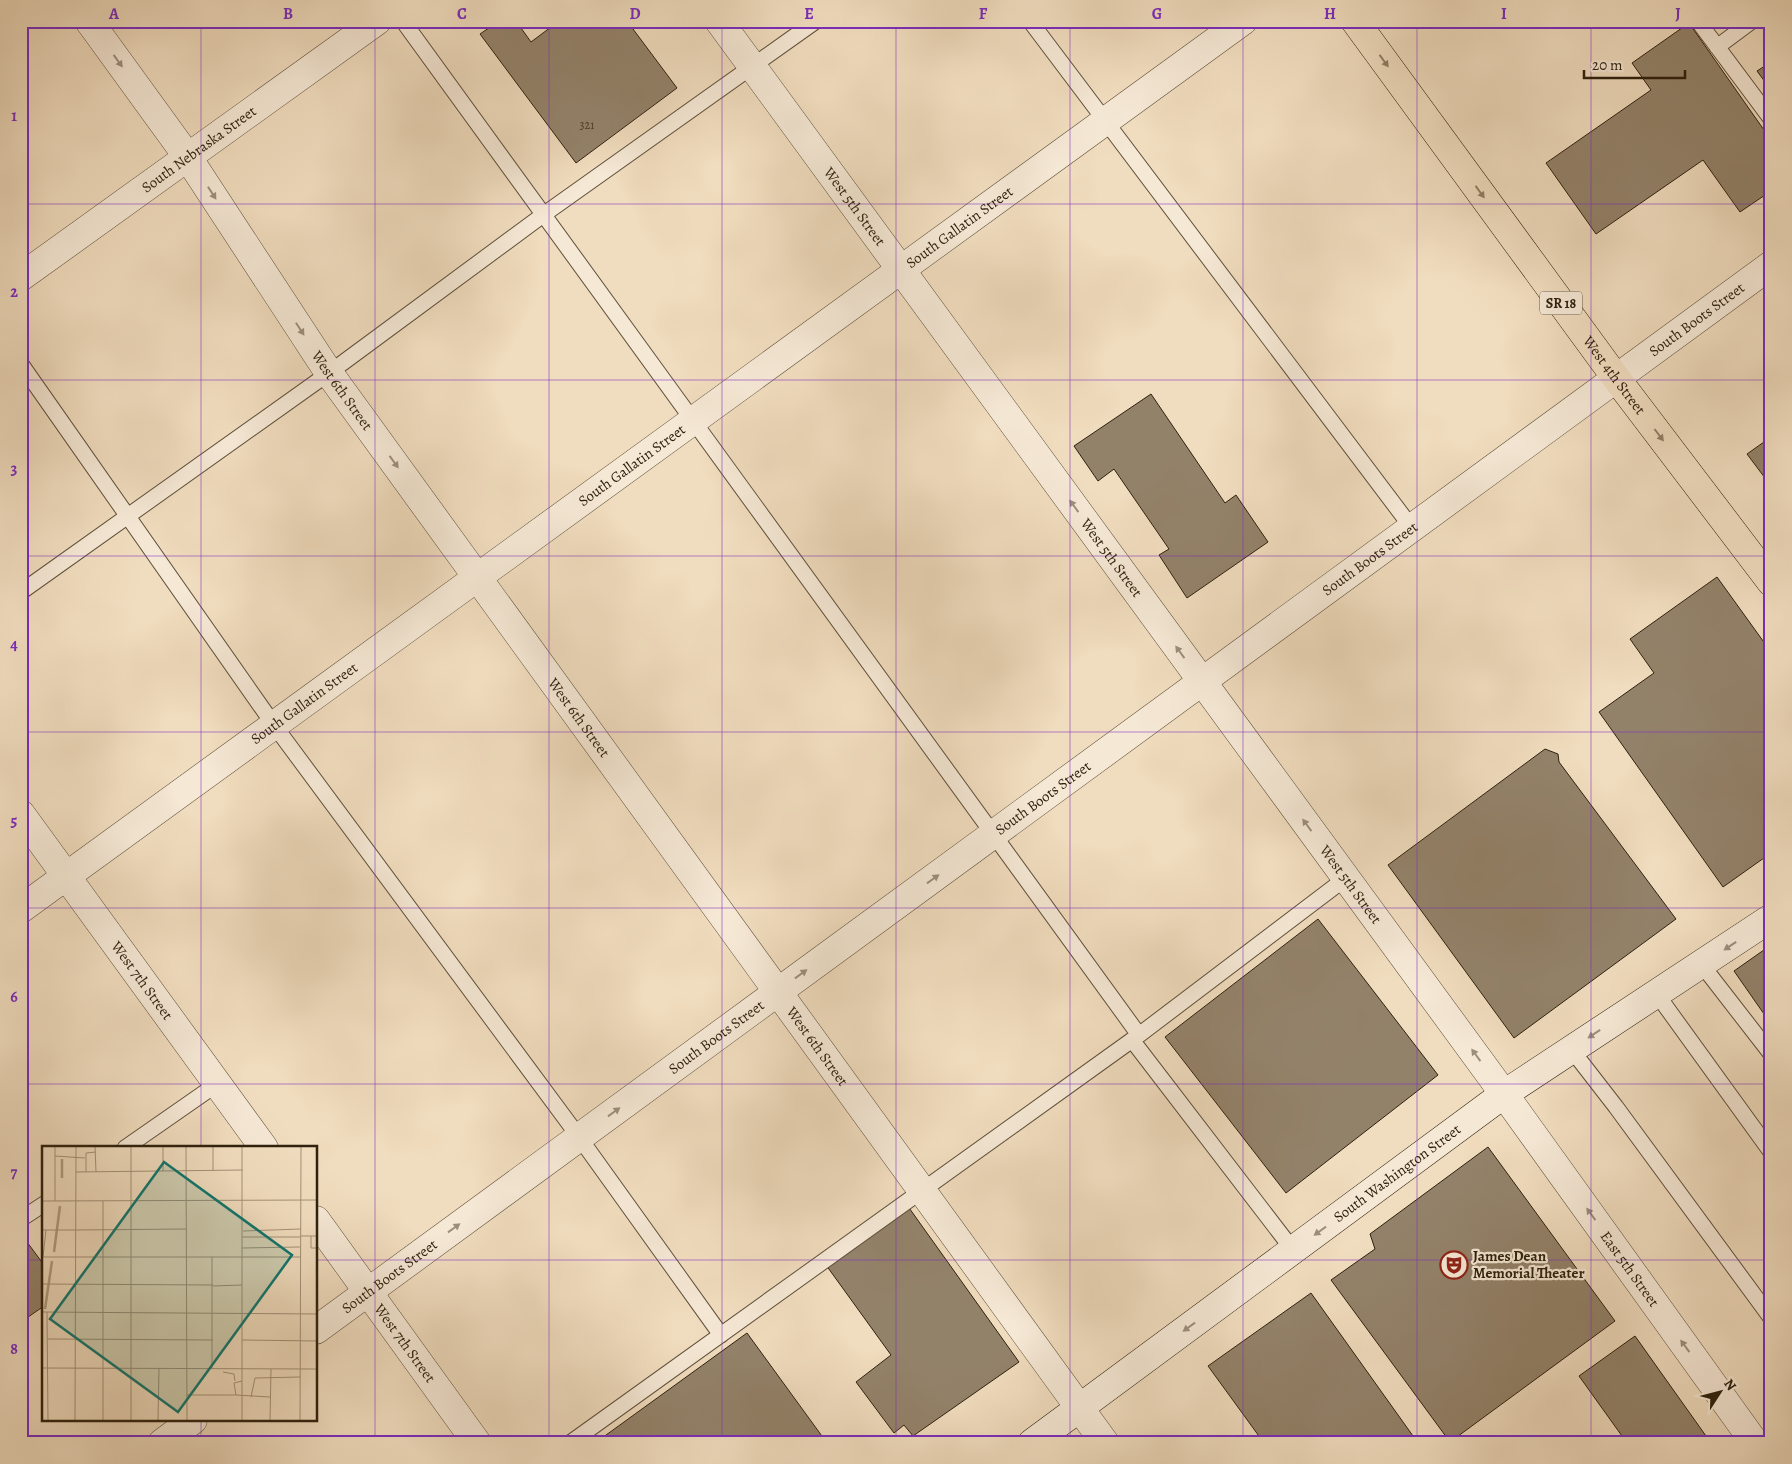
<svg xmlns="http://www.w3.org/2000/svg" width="1792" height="1464" viewBox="0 0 1792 1464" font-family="Alegreya,serif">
<rect width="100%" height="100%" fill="#f0dcbe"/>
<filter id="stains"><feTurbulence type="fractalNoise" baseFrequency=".004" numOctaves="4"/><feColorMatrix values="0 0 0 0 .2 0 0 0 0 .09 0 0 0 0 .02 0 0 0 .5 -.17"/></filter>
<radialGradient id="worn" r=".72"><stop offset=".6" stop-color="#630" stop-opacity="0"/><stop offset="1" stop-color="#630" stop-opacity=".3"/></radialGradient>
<!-- building -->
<path fill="#93826a" stroke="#2f210e" d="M499 21H516L531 42 559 21H627L677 88 576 163 480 34Z
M1689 23 1771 140V191L1740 212 1703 160 1596 234 1546 163 1651 90 1632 63Z
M1771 62V90L1757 71Z
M1151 394 1225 503 1236 495 1268 542 1187 598 1159 555 1169 549 1114 469 1098 481 1074 446Z
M1771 437V486L1747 454Z
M1717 577 1771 652V853L1723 887 1599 712 1654 673 1630 639Z
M1545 749 1558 754 1559 762 1676 919 1514 1038 1388 865Z
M1318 919 1438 1075 1286 1193 1165 1037Z
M1771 945V1009L1764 1014 1734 971Z
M1771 1009V1023L1764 1014Z
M1488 1147 1615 1321 1450 1442 1331 1280 1375 1249 1370 1234Z
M907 1205 1019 1362 913 1436 904 1425 894 1433 856 1382 891 1355 826 1265Z
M27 1242 44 1265V1306L21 1322V1245Z
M1311 1293 1418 1443H1264L1208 1366Z
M747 1333 827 1443H595Z
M1635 1336 1711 1443H1627L1579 1376Z"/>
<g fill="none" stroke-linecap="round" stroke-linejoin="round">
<!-- service casing -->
<g stroke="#5f503a" stroke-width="17">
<path id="service" d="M403 21 1139 1035
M1030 21 1412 528
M1698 21 1771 119
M1717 47 1752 21
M21 364 274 725 579 1137 721 1335
M21 592 329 373 543 215 816 21
M1702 965 1771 1054
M1656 993 1771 1152
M1132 1040 1293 1250
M1571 1049 1616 1107 1771 1318
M125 1148 217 1084
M21 1219 44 1204
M570 1443 1139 1035 1346 878"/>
</g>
<!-- minor casing -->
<g stroke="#5f503a" stroke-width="29">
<g id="minor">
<path id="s1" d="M89 21 187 156 329 373 1105 1443"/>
<path id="s2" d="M719 21 1504 1094 1755 1443"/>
<path id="s3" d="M21 277 377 21"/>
<path id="s4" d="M21 814 264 1148"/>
<path id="s5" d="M21 909 1243 21"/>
<path id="s6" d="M316 1220 477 1443"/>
<path id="s7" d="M316 1330 1771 265"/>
<path d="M162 1443 193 1420"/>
</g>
</g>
<!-- secondary casing -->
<g stroke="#2f210e" stroke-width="29">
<g id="secondary">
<path id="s8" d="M1032 1443 1504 1094 1771 918"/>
</g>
</g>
<!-- trunk casing -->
<g stroke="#2f210e" stroke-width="29">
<g id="trunk">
<path id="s9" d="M1355 21 1616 378 1771 582"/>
</g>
</g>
<!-- service -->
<use href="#service" stroke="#f5e8d5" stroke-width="15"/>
<!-- minor -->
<use href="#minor" stroke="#f5e8d5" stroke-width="28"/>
<!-- secondary -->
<use href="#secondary" stroke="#f5e8d5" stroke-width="28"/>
<!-- trunk -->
<use href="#trunk" stroke="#f0dcbe" stroke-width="28"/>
</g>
<!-- one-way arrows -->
<defs><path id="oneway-solid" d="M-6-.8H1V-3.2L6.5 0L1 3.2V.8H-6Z" transform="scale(1.25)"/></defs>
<g fill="#9c8e7b">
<use href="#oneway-solid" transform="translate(118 61) rotate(54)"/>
<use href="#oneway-solid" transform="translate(212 193) rotate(57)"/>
<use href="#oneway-solid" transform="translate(300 329) rotate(57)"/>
<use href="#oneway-solid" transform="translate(394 462) rotate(54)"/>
<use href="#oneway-solid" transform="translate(1074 506) rotate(-126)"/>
<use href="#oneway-solid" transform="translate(1180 652) rotate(-126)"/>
<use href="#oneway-solid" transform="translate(1307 825) rotate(-126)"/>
<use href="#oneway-solid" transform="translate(933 879) rotate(-36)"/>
<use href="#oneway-solid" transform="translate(1730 946) rotate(146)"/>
<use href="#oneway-solid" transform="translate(801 974) rotate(-36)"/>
<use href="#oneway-solid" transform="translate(1594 1034) rotate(146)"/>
<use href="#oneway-solid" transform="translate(1476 1055) rotate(-126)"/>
<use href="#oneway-solid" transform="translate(614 1112) rotate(-36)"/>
<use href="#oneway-solid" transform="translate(1591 1214) rotate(-126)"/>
<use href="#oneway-solid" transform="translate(454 1228) rotate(-36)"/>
<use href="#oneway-solid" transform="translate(1320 1231) rotate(144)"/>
<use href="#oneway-solid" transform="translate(1189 1327) rotate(144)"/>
<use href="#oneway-solid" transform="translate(1685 1346) rotate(-126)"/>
</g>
<g fill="#907e66">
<use href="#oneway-solid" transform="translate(1384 61) rotate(54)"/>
<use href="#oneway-solid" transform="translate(1480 192) rotate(54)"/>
<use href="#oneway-solid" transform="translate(1659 435) rotate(53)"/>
</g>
<!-- grid -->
<path fill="none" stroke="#7b2cbf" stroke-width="1" stroke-opacity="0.55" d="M201 21V1148M375 21V1443M549 21V1443M722 21V1443M896 21V1443M1070 21V1443M1243 21V1443M1417 21V1443M1591 21V1443M21 204H1771M21 380H1771M21 556H1771M21 732H1771M21 908H1771M21 1084H1771M21 1260H44M316 1260H1771M201 1420V1443"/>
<!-- icons -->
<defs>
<g id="theatre-ring" transform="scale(1.4375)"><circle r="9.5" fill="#f5e8d5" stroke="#8f2418" stroke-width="1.5"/><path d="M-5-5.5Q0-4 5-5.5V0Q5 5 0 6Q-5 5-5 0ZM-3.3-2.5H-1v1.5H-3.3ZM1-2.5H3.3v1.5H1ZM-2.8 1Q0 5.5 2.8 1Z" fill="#8f2418"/></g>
</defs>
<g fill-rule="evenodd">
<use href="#theatre-ring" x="1454" y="1265"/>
</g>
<g text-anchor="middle" stroke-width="4.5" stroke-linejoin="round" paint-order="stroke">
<!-- number labels -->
<g font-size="12" fill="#483925">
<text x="587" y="129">321</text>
</g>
<!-- shield labels -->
<rect fill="#f5e8d5" stroke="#6a5d4a" stroke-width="1" x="1540" y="291.5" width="42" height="23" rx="4"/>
<g font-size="14" font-weight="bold" fill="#2f210e">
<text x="1561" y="308">SR 18</text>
</g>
<!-- street labels -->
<g font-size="15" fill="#2f210e" stroke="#f5e8d5">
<text dy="5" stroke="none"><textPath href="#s3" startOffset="219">South Nebraska Street</textPath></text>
<text dy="5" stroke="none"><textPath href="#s2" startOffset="230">West 5th Street</textPath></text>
<text dy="5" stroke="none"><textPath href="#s5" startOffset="1160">South Gallatin Street</textPath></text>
<text dy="5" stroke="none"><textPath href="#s7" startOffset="1711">South Boots Street</textPath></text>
<text dy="5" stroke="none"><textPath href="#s9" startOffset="439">West 4th Street</textPath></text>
<text dy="5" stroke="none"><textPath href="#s1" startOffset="448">West 6th Street</textPath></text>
<text dy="5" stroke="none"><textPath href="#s5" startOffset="755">South Gallatin Street</textPath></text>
<text dy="5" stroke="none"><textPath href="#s2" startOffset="665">West 5th Street</textPath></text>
<text dy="5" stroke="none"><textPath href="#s7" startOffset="1306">South Boots Street</textPath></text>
<text dy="5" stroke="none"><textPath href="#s5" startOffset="350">South Gallatin Street</textPath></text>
<text dy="5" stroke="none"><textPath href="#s1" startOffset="852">West 6th Street</textPath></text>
<text dy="5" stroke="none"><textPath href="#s7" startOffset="901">South Boots Street</textPath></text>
<text dy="5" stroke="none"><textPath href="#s2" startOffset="1070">West 5th Street</textPath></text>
<text dy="5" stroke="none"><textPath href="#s4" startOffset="206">West 7th Street</textPath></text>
<text dy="5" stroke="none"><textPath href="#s7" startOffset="496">South Boots Street</textPath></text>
<text dy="5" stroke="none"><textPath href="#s1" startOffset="1258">West 6th Street</textPath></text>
<text dy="5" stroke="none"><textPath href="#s8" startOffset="454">South Washington Street</textPath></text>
<text dy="5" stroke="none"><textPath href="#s2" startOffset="1545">East 5th Street</textPath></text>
<text dy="5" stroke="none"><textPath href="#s7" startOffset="91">South Boots Street</textPath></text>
<text dy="5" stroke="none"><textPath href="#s6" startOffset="152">West 7th Street</textPath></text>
</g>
<!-- poi labels -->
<g font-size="15" font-weight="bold" fill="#2f210e" stroke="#f5e8d5" text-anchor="start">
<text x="1473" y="1261">James Dean<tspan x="1473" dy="17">Memorial Theater</tspan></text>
</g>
</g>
<!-- overview -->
<g transform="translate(42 1146)">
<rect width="275" height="275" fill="#f0dcbe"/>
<path fill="none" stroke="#ae9c82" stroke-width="2.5" d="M20 32V13M12 106 18 60M3 163 10 115"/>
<path fill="none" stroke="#a39178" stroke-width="1" d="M13 0V55M53 0 54 26M121 0V25M144 0 145 275M13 10 43 12M171 25V0M34 26 201 24M44 26V7L54 6M0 55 275 54M0 84H34M34 84 144 83M201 85 259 83M259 90H275M269 90V102H275M200 91H259M200 102 258 101M0 111H259M1 111 4 84M170 111V223M0 138 171 139M171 140 200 139M0 166 275 168M5 166 6 275M6 193 171 194M200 194 275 195M0 222 275 223M181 226 192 228 193 235M200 235 192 237 194 249 228 251M144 249H194M209 251 213 232 258 231M33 275 34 0M61 275V55M89 275V0M116 275 117 222M200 275V0M228 275 229 223M258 275 259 0"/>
<path fill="#0f766e" fill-opacity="0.15" stroke="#0f766e" stroke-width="2.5" d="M122 16 250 109 136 266 8 173Z"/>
<rect width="275" height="275" fill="none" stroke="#2f210e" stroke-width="2.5"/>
</g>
<!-- margin -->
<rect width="1792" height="1464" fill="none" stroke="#f0dcbe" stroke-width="55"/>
<!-- north arrow -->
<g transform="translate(1720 1392) rotate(54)" stroke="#f5e8d5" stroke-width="4" paint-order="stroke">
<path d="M0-4L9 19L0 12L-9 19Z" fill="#2f210e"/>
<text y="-8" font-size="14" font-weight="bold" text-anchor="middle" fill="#2f210e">N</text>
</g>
<!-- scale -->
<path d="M1584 70v8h101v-8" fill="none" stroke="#2f210e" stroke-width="2.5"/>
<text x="1592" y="70" font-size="15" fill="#2f210e" stroke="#f5e8d5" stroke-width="4" paint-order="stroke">20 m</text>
<rect x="28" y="28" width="1736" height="1408" fill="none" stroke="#7b2cbf" stroke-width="2"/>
<g font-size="16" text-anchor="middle" font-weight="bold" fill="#7b2cbf">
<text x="114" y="19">A</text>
<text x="288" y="19">B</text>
<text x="462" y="19">C</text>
<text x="635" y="19">D</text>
<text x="809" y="19">E</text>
<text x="983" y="19">F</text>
<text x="1157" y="19">G</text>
<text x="1330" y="19">H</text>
<text x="1504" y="19">I</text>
<text x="1678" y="19">J</text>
<text x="14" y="121">1</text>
<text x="14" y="297">2</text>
<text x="14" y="474">3</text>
<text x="14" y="650">4</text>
<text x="14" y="826">5</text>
<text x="14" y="1002">6</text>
<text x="14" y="1178">7</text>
<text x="14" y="1354">8</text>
</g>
<rect width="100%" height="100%" filter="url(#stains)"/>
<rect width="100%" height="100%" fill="url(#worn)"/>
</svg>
